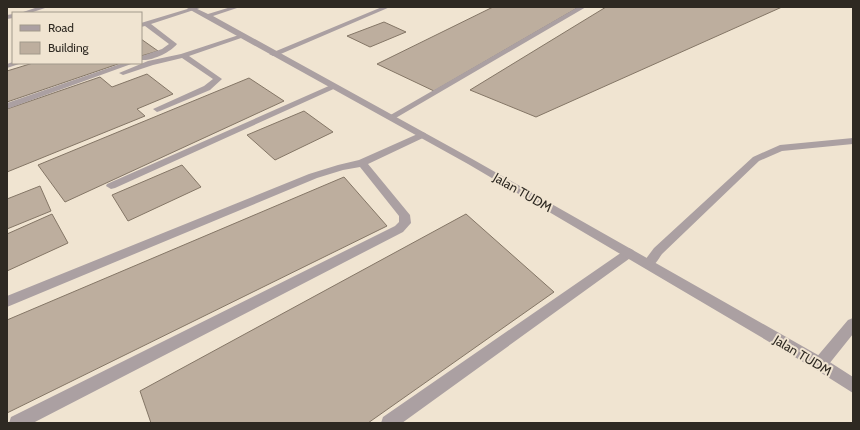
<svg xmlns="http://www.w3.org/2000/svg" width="860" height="430" viewBox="0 0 860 430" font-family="Cabin,sans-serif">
<rect width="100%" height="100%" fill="#f0e4d1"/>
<!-- building -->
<path fill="#bdae9e" stroke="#847666" d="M493 7H579L434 91 377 64Z
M606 7H782L536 117 470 90Z
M384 22 406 32 370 47 347 36Z
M141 39 158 51 141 56Z
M33 63H121L7 102V71Z
M147 74 173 94 137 109 145 116 7 172V109L100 77 112 87Z
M249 78 284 101 65 202 38 165Z
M304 111 333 132 275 160 247 135Z
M182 165 201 187 128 221 112 195Z
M344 177 387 226 7 413V320Z
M40 186 51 211 7 229V199Z
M52 214 68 243 7 271V234Z
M466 214 554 292 368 423H151L140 391Z"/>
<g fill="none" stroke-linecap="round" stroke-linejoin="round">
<!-- service -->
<path fill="#aba0a2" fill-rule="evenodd" d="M38 7H48L30 13H20Z
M194 7H203L151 24 177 44C171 52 152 61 142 60V56L162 49 169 44 145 26 141 27V23Z
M382 7H390L276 56H273L269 54Z
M578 7H586L394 119H388L387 117Z
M13 14V18L7 19V15Z
M242 34 245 36 244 37 189 56 222 79 210 90 160 111 157 112 153 109 204 86 213 79 182 58 153 65 123 75 119 73 148 61 181 54Z
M13 62V63H22L7 68V64Z
M123 63H134L7 109V103Z
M331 85H334L338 87 115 188 111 189 106 186 107 184Z
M422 132 425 133 427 135 425 137 368 164 410 215 411 223 403 232 33 423H9L11 417 395 226 399 222V216L360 167 343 170 317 178 7 307V296L309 174 338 165 359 160Z
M853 138V144L782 151 759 161 662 254C657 261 653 270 644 267L642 264 654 248 753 157 780 145Z
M629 248 633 250 635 253 633 256 402 423H381L383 417 625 250Z
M853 318V334L825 369 820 371 815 369 813 364 815 359 848 320Z"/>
<!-- minor -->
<path fill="#aba0a2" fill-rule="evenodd" d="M185 7H193L208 14 231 7H240L213 16 474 160 825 359 853 377V393L815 369 468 164Z"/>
</g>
<g text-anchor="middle" stroke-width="4" stroke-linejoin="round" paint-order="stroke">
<!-- street labels -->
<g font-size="13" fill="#2e2922" stroke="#f0e4d1">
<text transform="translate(523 192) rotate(30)" y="5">Jalan TUDM</text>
<text transform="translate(803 355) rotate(31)" y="5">Jalan TUDM</text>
</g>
</g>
<!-- border -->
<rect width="860" height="430" fill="none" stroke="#2e2922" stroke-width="16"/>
<!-- legend -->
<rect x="12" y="12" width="130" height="52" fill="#f0e4d1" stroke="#a2998b"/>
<rect x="20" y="25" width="20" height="6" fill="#aba0a2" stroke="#a2998b"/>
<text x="48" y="32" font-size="12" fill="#2e2922">Road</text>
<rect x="20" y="42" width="20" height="12" fill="#bdae9e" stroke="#a2998b"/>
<text x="48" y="52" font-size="12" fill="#2e2922">Building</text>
</svg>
